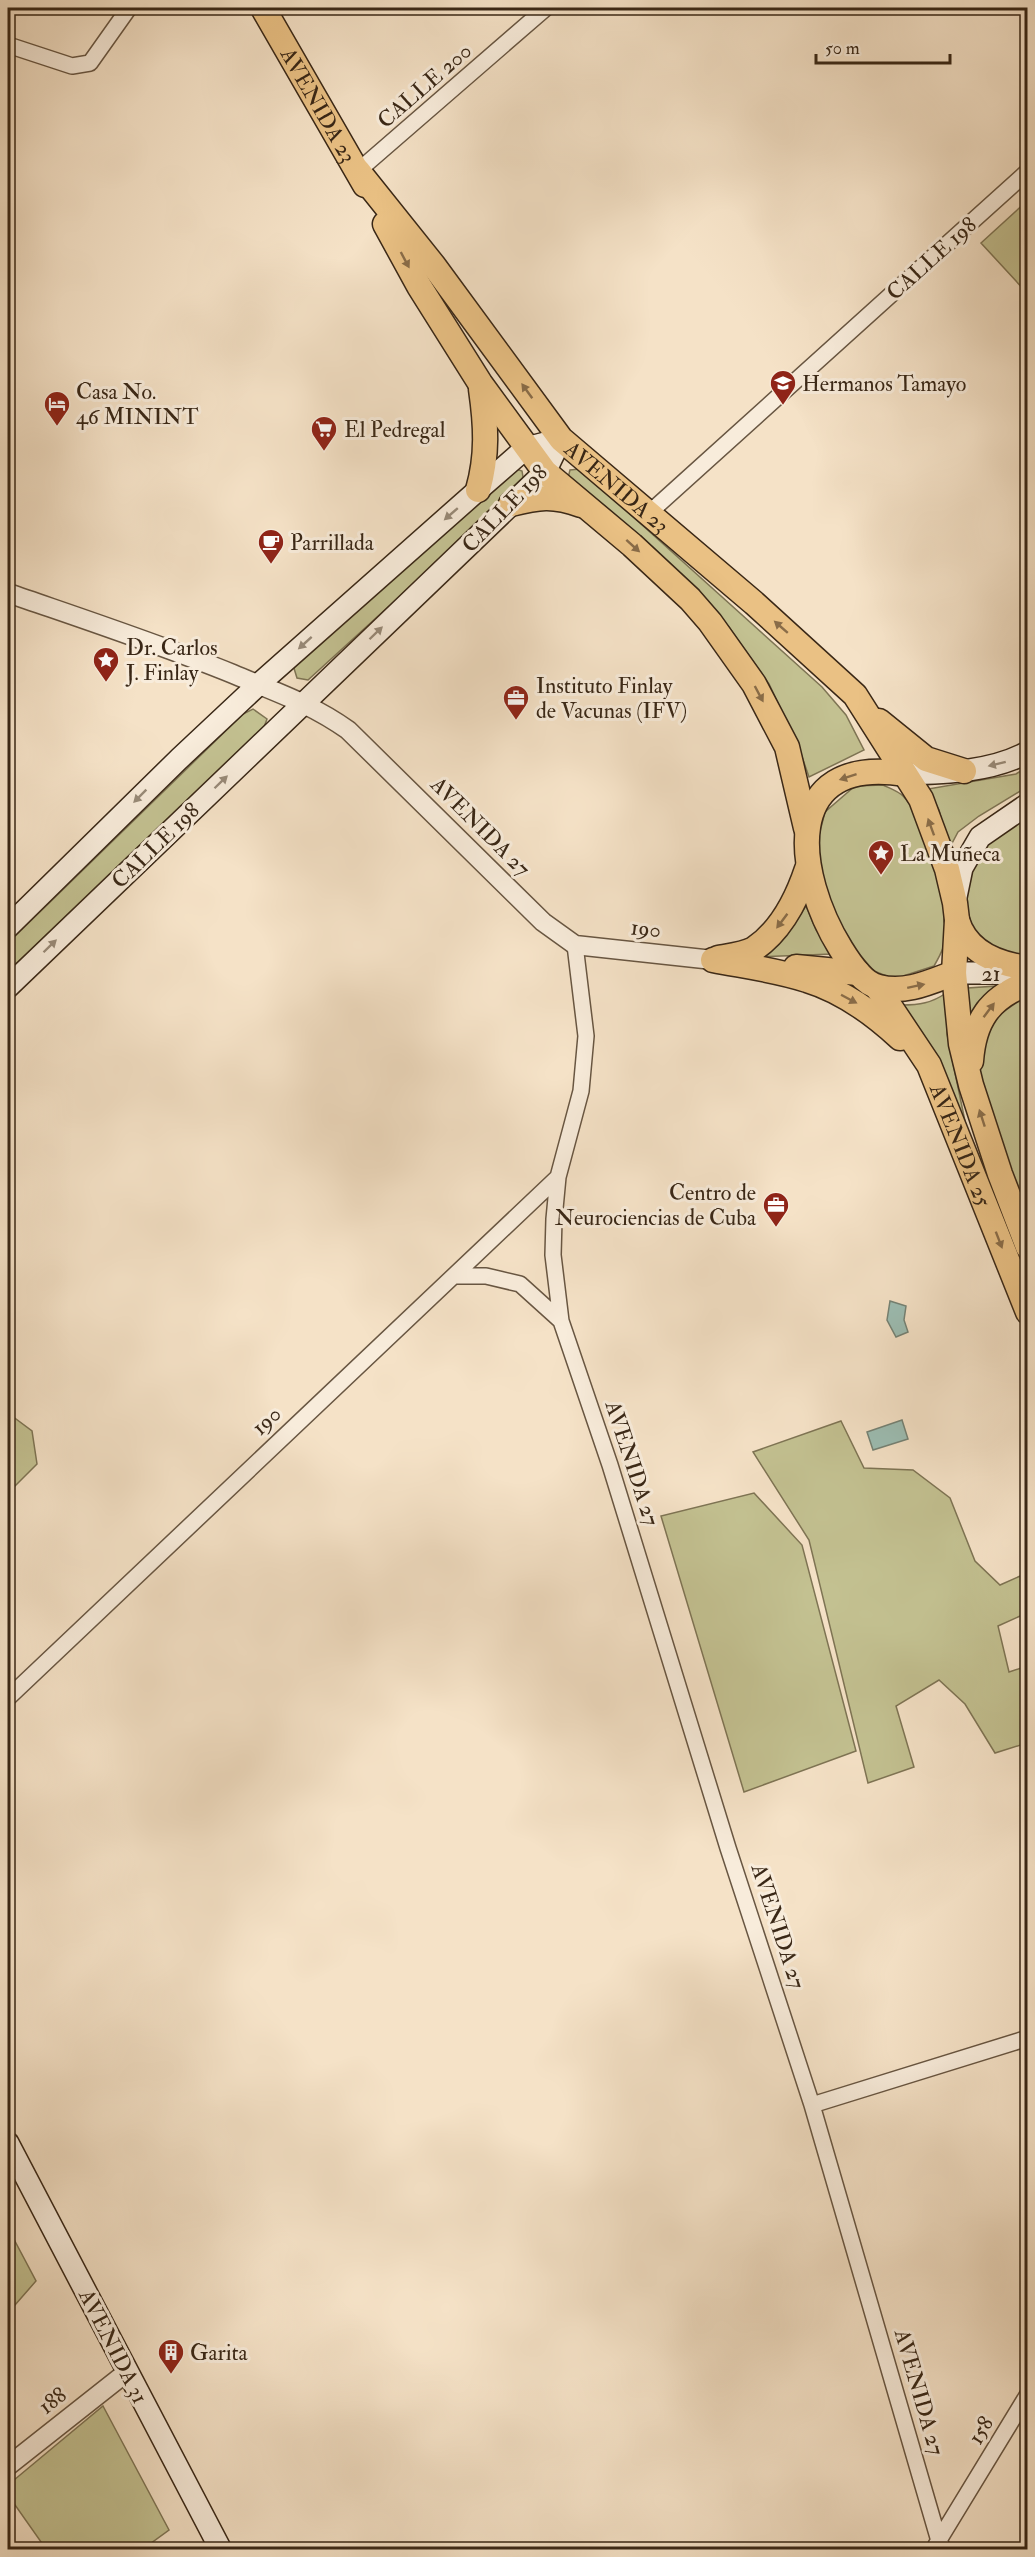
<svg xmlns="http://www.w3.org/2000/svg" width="1035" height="2557" viewBox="0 0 1035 2557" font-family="'IM FELL Double Pica',serif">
<rect width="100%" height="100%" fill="#f5e2c7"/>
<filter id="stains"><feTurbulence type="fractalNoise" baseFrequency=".00333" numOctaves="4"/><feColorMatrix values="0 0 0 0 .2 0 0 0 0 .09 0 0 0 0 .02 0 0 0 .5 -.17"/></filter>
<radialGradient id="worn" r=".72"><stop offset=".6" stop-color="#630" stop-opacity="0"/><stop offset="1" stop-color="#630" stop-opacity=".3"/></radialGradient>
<!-- green -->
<path fill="#c3c191" stroke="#7e7454" stroke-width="1.5" d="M1027 201V293L981 243Z
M516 469 522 471 524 483 308 680 297 678 293 665Z
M580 469 822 687 846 715 864 750 809 777 799 748 769 684 729 627 702 600 568 478 570 470Z
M253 709 267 719 264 727 8 972V943L243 714Z
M1027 767V787L979 816 958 832 949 849 939 810 928 789 1016 774Z
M883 785C889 788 898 791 903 796 922 814 947 900 947 927 947 942 941 954 934 966L894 979 874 971 851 945 825 901 815 851 825 812 855 786Z
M1027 804V968L962 936V868Z
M806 906 816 930 832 954 756 957 786 935Z
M997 986 977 1003 967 1025 968 988Z
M946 993 947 1034 966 1126 935 1054 902 1005C919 1005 932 1003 946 993Z
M1019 1001H1027V1213L995 1130 979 1075 983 1047 996 1017Z
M8 1413 32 1431 37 1464 8 1493Z
M841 1421 864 1468 913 1470 950 1498 975 1561 1000 1585 1027 1573V1613L998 1626 1009 1672 1027 1666V1743L995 1753 965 1704 939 1680 896 1706 914 1767 868 1783 809 1540 753 1452Z
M754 1493 802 1545 856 1751 744 1792 661 1516Z
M8 2228 36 2281 8 2313Z
M103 2406 169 2530 143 2549H46L8 2495V2485Z"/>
<!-- water -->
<path fill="#9cbeb4" stroke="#748275" stroke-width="1.5" d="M890 1301 906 1306 904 1320 908 1332 896 1337 887 1320Z
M902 1420 908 1439 873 1450 867 1432Z"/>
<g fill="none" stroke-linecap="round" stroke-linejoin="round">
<!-- minor casing -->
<g stroke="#685642" stroke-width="18">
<path id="minor" d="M8 45 72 66 90 63 129 8
M358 171 546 8
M648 514 1028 171
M575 945 586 1036 581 1091 558 1177 554 1219 553 1255 561 1321 610 1465 728 1848 812 2105 939 2541 944 2550
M454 1276H486L520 1284 561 1321
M8 1698 558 1177
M812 2105 1028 2038
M936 2545 1028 2394"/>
</g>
<!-- tertiary casing -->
<g stroke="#685642" stroke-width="21">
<path id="tertiary" d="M8 593C83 619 159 644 233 674 275 692 310 703 348 730L543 922 575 945 713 960
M8 2466 127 2372"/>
</g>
<!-- secondary casing -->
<g stroke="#392716" stroke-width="24">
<path id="secondary" d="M905 774C946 773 991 772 1028 752
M955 902 962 868 980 837 1028 804
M8 927 179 759 259 684 478 490 526 448 561 439
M954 973H1025
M8 987 545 472 561 439
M8 2143 221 2550"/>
</g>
<!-- primary casing -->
<g stroke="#392716" stroke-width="27">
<g id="primary">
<path id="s1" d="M263 8 365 185"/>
<path id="s2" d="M358 171 434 266 561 439 754 603 855 695 921 799 947 869 955 903 957 920 954 973 961 1044 971 1085 1000 1174 1028 1247"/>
<path d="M385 224 419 286 480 383 545 472 632 545 690 599 710 622 754 684 787 747 806 828"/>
<path d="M478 490C488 455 486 424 481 389"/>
<path d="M511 504C539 497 553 495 581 505"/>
<path d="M879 721 926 759 964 771"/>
<path d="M905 774C778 754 795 875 841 949 849 962 863 984 879 987 905 994 930 982 954 973"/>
<path d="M957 920C966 951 997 964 1028 968"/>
<path d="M718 958C729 956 745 954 754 949 782 930 797 899 807 869"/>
<path d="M713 960C744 966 777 970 807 980 843 991 873 1013 900 1038"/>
<path d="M796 967 858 973"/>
<path id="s3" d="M877 987 929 1065 1028 1312"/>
<path d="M971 1061C974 1021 989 998 1028 983"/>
</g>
</g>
<!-- minor -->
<use href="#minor" stroke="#f8ecdb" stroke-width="15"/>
<!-- tertiary -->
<use href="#tertiary" stroke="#f8ecdb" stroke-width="18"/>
<!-- secondary -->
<use href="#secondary" stroke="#f8ecdb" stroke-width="21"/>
<!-- primary -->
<use href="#primary" stroke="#eac184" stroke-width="24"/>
</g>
<!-- one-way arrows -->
<defs><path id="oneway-solid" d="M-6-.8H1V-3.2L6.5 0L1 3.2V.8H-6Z" transform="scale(1.5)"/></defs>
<g fill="#896c48">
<use href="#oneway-solid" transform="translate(405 260) rotate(62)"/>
<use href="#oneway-solid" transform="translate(527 391) rotate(-126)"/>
<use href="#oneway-solid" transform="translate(633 546) rotate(42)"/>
<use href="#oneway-solid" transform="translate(781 627) rotate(-139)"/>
<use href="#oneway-solid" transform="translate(759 694) rotate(62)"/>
<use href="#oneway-solid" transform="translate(848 777) rotate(162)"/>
<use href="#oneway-solid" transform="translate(931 827) rotate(-110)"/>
<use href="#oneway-solid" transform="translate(782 921) rotate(127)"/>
<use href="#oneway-solid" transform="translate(916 986) rotate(-12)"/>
<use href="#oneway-solid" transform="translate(849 999) rotate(28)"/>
<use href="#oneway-solid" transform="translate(989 1010) rotate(-53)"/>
<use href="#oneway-solid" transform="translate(982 1118) rotate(-108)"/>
<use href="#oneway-solid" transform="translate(999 1240) rotate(69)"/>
</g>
<g fill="#988a78">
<use href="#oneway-solid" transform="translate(451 514) rotate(139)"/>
<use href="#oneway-solid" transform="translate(376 633) rotate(-44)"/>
<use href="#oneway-solid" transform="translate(305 643) rotate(138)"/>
<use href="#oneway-solid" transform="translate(997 764) rotate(166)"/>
<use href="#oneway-solid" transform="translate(221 782) rotate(-44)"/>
<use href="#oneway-solid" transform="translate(140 796) rotate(135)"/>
<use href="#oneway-solid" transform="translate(50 946) rotate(-44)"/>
</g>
<!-- icons -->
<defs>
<g id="university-pin" transform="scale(1.35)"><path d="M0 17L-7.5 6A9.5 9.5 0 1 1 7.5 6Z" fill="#8f2418" stroke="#f8ecdb"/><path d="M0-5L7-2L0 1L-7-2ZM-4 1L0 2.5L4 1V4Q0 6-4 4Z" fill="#fff"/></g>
<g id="hotel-pin" transform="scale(1.35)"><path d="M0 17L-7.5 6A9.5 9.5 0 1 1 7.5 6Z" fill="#8f2418" stroke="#f8ecdb"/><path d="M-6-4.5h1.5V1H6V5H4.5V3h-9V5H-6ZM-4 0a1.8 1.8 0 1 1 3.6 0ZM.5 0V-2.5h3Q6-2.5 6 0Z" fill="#fff"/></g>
<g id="supermarket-pin" transform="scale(1.35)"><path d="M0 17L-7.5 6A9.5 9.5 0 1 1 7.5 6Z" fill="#8f2418" stroke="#f8ecdb"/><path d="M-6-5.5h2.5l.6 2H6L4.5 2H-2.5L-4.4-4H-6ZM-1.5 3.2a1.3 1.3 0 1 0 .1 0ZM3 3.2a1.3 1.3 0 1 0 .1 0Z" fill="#fff"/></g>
<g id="cafe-pin" transform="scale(1.35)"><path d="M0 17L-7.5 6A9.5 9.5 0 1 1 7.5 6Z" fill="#8f2418" stroke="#f8ecdb"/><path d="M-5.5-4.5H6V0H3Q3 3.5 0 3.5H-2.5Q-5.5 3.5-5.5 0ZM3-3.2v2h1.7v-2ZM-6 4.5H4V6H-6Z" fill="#fff"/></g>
<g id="sight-pin" transform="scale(1.35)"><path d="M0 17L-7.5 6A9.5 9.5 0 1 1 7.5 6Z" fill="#8f2418" stroke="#f8ecdb"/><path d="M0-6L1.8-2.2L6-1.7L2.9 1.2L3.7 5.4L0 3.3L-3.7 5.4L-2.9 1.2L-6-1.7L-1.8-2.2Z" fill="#fff"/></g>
<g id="office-pin" transform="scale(1.35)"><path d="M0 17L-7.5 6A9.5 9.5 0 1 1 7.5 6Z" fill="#8f2418" stroke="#f8ecdb"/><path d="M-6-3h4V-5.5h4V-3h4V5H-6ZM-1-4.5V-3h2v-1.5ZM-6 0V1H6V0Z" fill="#fff"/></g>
<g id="building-pin" transform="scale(1.35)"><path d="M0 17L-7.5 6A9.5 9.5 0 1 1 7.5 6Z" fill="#8f2418" stroke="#f8ecdb"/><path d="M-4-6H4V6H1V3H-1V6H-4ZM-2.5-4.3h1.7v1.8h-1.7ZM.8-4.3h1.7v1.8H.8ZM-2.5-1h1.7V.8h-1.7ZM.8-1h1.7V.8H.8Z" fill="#fff"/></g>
</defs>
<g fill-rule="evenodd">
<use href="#university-pin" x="783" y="383"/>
<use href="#hotel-pin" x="57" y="404"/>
<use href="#supermarket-pin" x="324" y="429"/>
<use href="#cafe-pin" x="271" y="542"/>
<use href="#sight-pin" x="106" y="660"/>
<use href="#office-pin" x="516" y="698"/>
<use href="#sight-pin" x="881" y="853"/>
<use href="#office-pin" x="776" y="1205"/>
<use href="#building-pin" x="171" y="2352"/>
</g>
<g text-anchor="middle" stroke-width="6" stroke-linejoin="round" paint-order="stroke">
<!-- street labels -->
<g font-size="22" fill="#392716" stroke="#f8ecdb">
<text transform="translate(424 85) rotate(-41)" y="8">CALLE 200</text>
<text dy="8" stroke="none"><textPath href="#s1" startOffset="112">AVENIDA 23</textPath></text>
<text transform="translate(931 258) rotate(-42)" y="8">CALLE 198</text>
<text dy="8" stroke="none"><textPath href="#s2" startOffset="410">AVENIDA 23</textPath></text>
<text transform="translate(504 508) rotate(-46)" y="8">CALLE 198</text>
<text transform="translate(481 826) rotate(45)" y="8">AVENIDA 27</text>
<text transform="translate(155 845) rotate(-44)" y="8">CALLE 198</text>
<text transform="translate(646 928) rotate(6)" y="8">190</text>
<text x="991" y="981">21</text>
<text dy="8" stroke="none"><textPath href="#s3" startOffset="180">AVENIDA 25</textPath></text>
<text transform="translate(266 1420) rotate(-43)" y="8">190</text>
<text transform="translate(633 1463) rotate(72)" y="8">AVENIDA 27</text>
<text transform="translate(779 1926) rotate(72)" y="8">AVENIDA 27</text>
<text transform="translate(114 2346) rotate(63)" y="8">AVENIDA 31</text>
<text transform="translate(920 2392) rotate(74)" y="8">AVENIDA 27</text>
<text transform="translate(52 2400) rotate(-38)" y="8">188</text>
<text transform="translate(980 2430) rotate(-59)" y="8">158</text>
</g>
<!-- poi labels -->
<g font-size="22" fill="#392716" stroke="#f8ecdb" text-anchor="start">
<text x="802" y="391">Hermanos Tamayo</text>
<text x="76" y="399">Casa No.<tspan x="76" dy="25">46 MININT</tspan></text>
<text x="344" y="437">El Pedregal</text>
<text x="290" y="550">Parrillada</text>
<text x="126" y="655">Dr. Carlos<tspan x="126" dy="25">J. Finlay</tspan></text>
<text x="536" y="693">Instituto Finlay<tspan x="536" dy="25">de Vacunas (IFV)</tspan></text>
<text x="900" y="861">La Muñeca</text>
<text x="756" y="1200" text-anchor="end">Centro de<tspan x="756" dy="25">Neurociencias de Cuba</tspan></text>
<text x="190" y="2360">Garita</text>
</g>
</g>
<!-- margin -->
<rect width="1035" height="2557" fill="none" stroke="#f5e2c7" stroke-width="30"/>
<rect x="9" y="9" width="1017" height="2539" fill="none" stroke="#392716" stroke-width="3"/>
<rect x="15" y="15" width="1005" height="2527" fill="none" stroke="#392716" stroke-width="1.5"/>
<!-- scale -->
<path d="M816 54v9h134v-9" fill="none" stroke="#392716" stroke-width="3"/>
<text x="825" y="54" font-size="18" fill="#392716" stroke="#f8ecdb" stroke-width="4.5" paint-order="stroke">50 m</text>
<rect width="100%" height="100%" filter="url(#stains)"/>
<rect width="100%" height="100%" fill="url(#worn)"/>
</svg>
